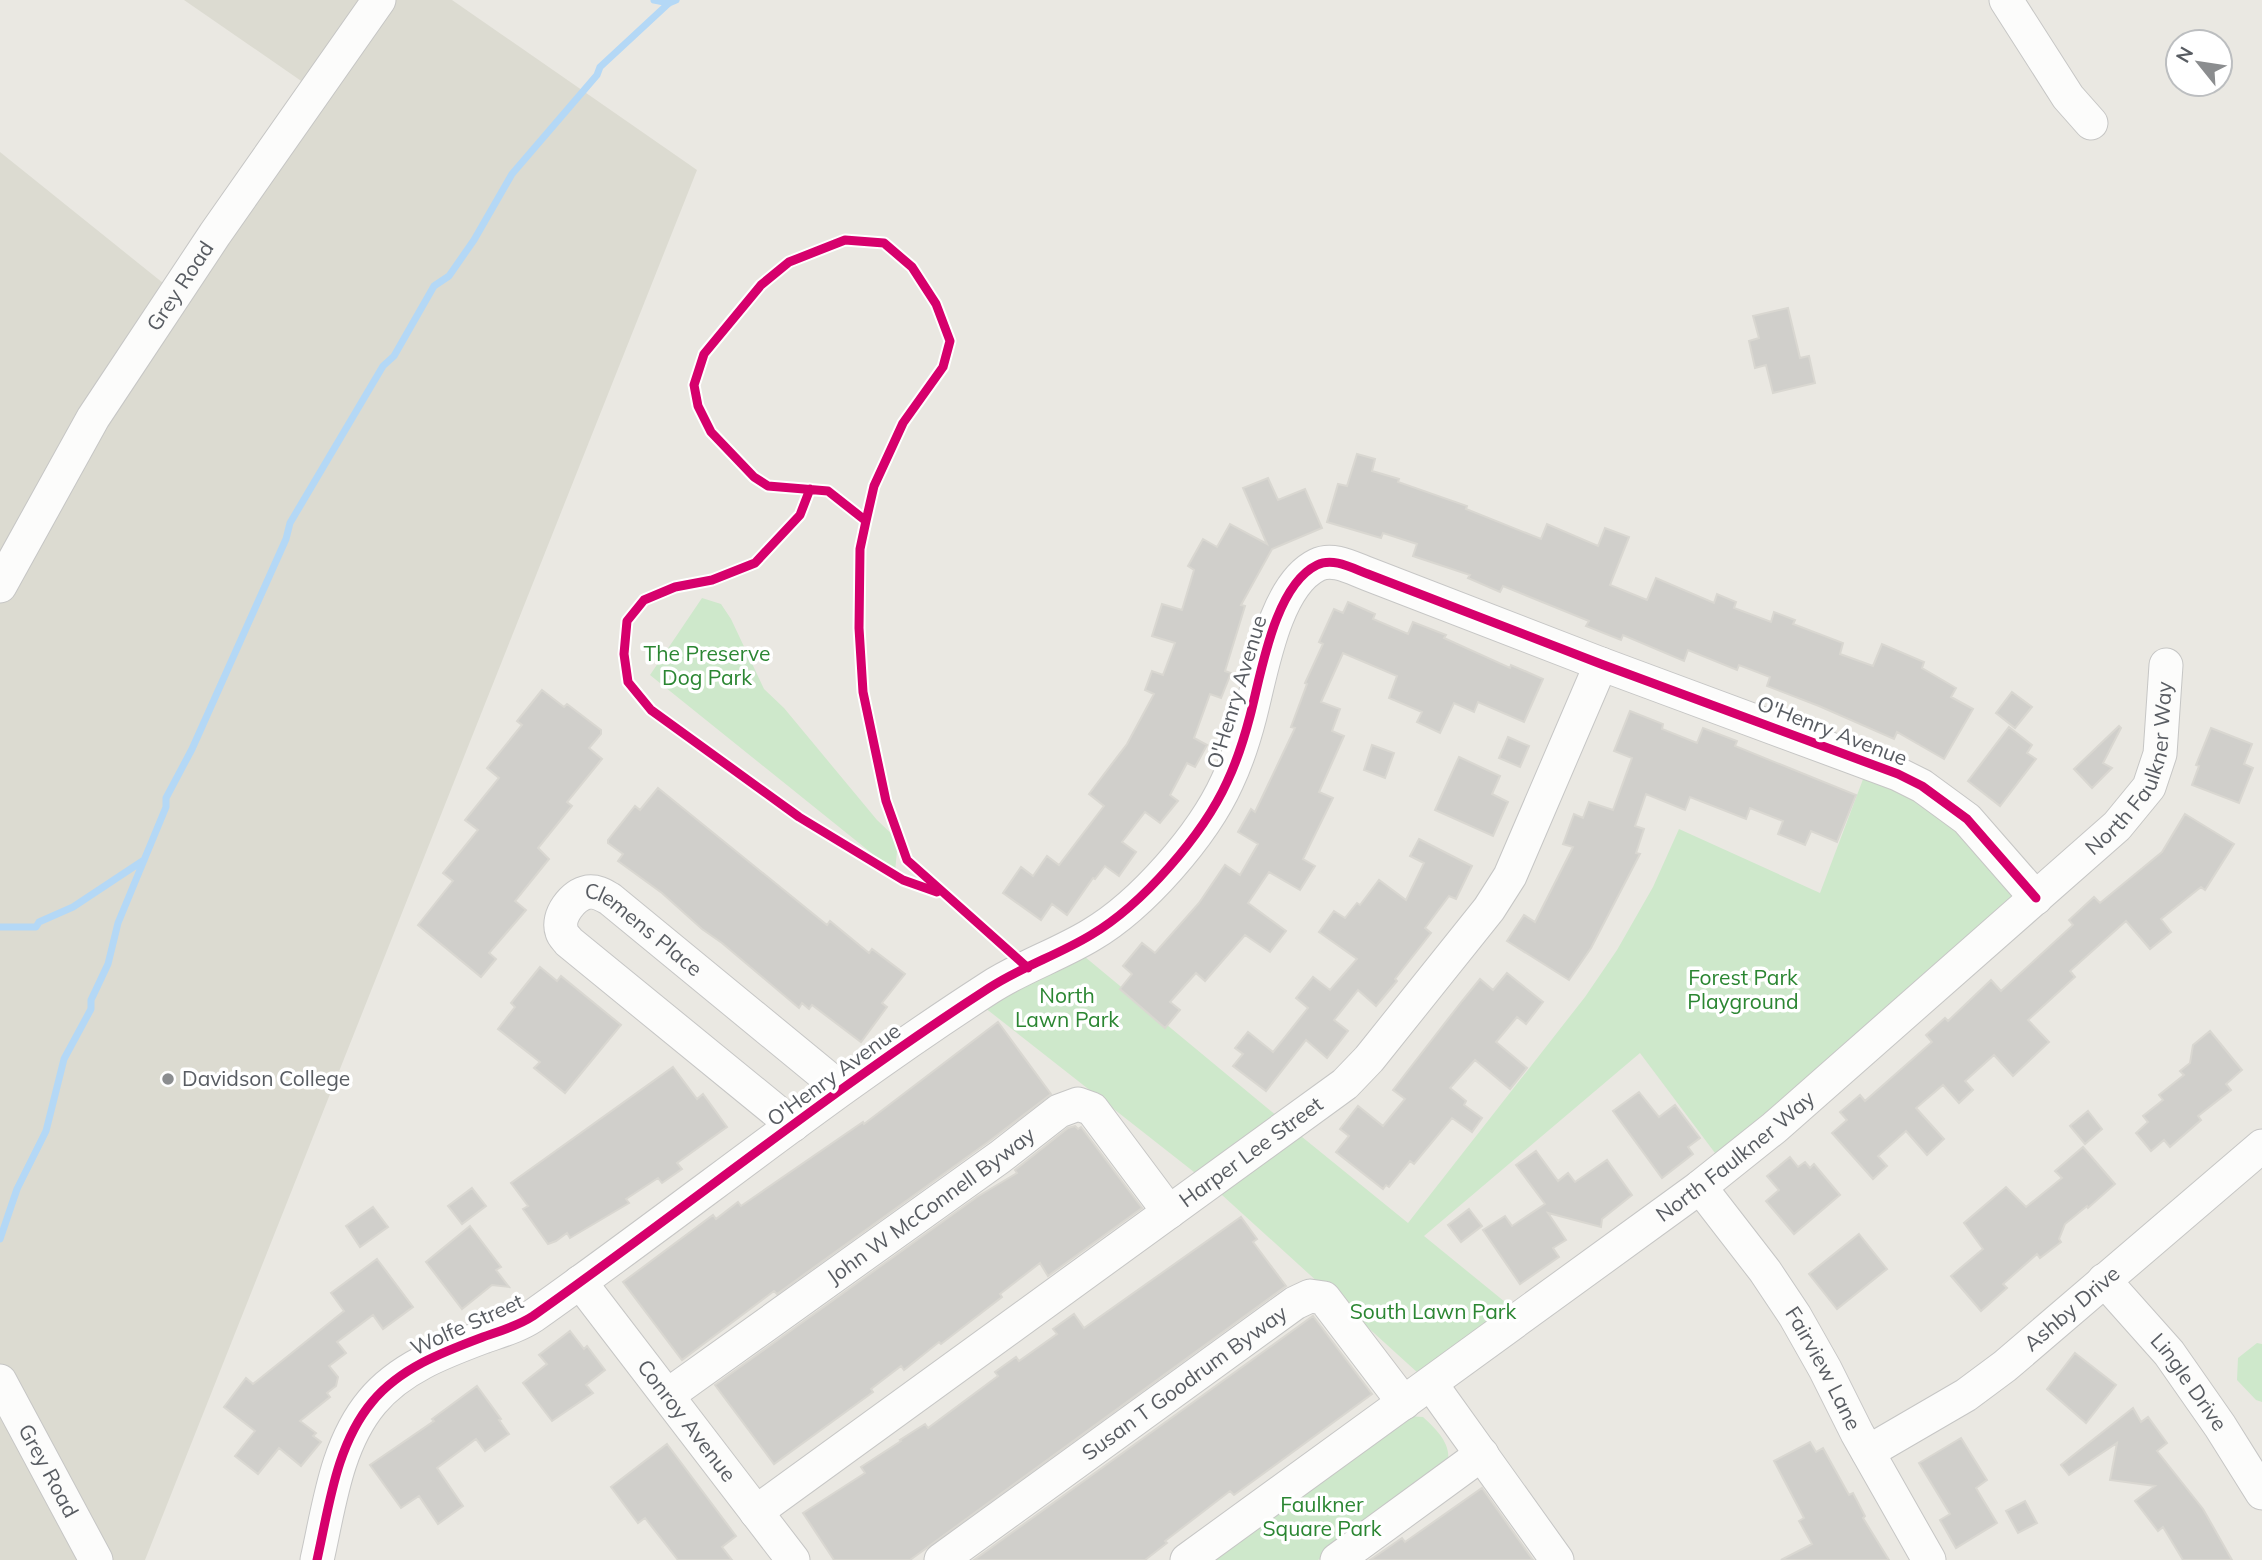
<svg xmlns="http://www.w3.org/2000/svg" width="2262" height="1560" viewBox="0 0 2262 1560" font-family="Mulish,sans-serif">
<rect width="100%" height="100%" fill="#eae8e2"/>
<!-- education -->
<path fill="#dcdbd1" d="M184 0H367L307 85Z
M388 0H452L697 170 145 1560H0V598L88 438Z
M0 152 168 287 0 553Z"/>
<!-- green -->
<path fill="#cee8cb" d="M702 598 721 604 731 619 764 689 784 708 877 820 898 840 895 872 650 675Z
M1868 766 1896 776 2032 898 1724 1165 1640 1053 1424 1236 1521 1315 1429 1383 1211 1185 1291 1128 1408 1223 1585 997 1617 950 1653 887 1679 829 1820 893Z
M1073 947 1289 1126 1208 1183 975 1000Z
M2257 1343 2262 1344V1402L2256 1400 2237 1380 2238 1358Z
M1407 1416 1423 1417C1437 1430 1456 1448 1445 1468L1318 1560H1208Z"/>
<g fill="none" stroke-linecap="round" stroke-linejoin="round">
<!-- stream -->
<path stroke="#b4d8f6" stroke-width="7" d="M654 0 669 3
M0 927H36L39 922 73 907 144 860
M0 1239 17 1189 46 1131 64 1059 91 1009V1000L108 964 118 923 166 807V798L192 749 286 539 290 523 383 366 394 356 434 286 449 276 474 240 512 174 597 75 600 67 669 3 676 0"/>
</g>
<!-- building -->
<path fill="#d0cfcb" stroke="#d9d7d1" stroke-width="2" d="M1788 308 1800 358 1809 356 1815 383 1773 393 1766 365 1755 368 1749 341 1759 338 1753 316Z
M1357 454 1375 459 1372 471 1399 479 1398 482 1467 506 1466 509 1541 539 1547 524 1598 546 1605 528 1629 537 1610 585 1647 600 1656 578 1714 603 1717 594 1736 602 1734 608 1771 622 1774 612 1795 620 1793 624 1843 643 1840 654 1873 666 1882 644 1924 662 1922 668 1956 688 1951 697 1973 709 1944 759 1897 732 1894 739 1819 706 1767 686 1770 677 1739 665 1737 670 1688 650 1684 661 1623 635 1621 640 1586 626 1589 621 1503 586 1500 592 1468 578 1470 575 1413 556 1417 544 1383 533 1381 538 1327 522 1338 484 1347 486Z
M1268 478 1278 500 1305 489 1322 528 1272 549 1241 605 1245 606 1225 671 1231 673 1221 698 1210 694 1194 738 1207 745 1195 767 1187 763 1170 795 1178 801 1160 823 1145 812 1122 842 1136 852 1119 876 1105 866 1095 879 1093 878 1067 915 1052 904 1041 920 1003 893 1021 867 1033 876 1047 856 1059 865 1104 806 1089 794 1127 744 1154 694 1145 690 1152 671 1163 675 1175 643 1152 636 1162 604 1182 610 1194 570 1188 566 1203 539 1217 547 1230 524 1267 544 1243 488Z
M1348 602 1375 614 1373 619 1408 634 1413 622 1446 635 1444 638 1510 668 1511 665 1543 679 1524 722 1478 702 1474 712 1454 703 1440 733 1417 722 1422 712 1389 698 1397 676 1343 653 1321 702 1340 709 1332 731 1344 736 1319 792 1333 798 1303 859 1315 866 1300 890 1269 872 1248 903 1286 931 1270 952 1245 935 1205 981 1196 973 1170 1002 1180 1010 1165 1028 1120 989 1132 974 1123 966 1142 943 1155 953 1199 903 1225 865 1240 875 1258 844 1238 832 1251 809 1255 812 1295 728 1291 727 1307 684 1305 683 1323 644 1319 642 1334 609 1343 613Z
M542 690 564 707 567 704 601 730V734L589 748 602 759 567 802 572 806 538 848 549 859 515 901 526 910 489 953 496 959 481 977 418 925 453 881 443 873 478 830 465 820 499 778 487 768 522 725 517 721Z
M2012 692 2032 707 2015 728 1996 713Z
M1630 711 1663 724 1662 729 1697 743 1703 728 1737 741 1735 746 1856 795 1837 842 1811 831 1805 845 1778 834 1783 821 1750 808 1746 819 1690 797 1685 810 1646 794 1635 826 1644 829 1636 853 1640 854 1591 948 1569 980 1507 941 1524 915 1535 922 1573 847 1563 844 1574 814 1583 818 1589 802 1613 810 1632 758 1614 751Z
M2119 726 2121 728 2103 763 2112 768 2092 788 2074 769Z
M2009 727 2032 745 2027 753 2036 759 2000 806 1968 781Z
M2211 728 2252 744 2244 764 2253 768 2239 803 2192 785 2199 766 2196 765Z
M1508 737 1529 746 1520 767 1499 758Z
M1372 745 1394 753 1385 778 1364 770Z
M1459 757 1500 776 1492 794 1508 802 1493 836 1435 810Z
M658 788 827 925 830 921 869 953 872 949 905 974 882 1003 887 1007 861 1042 812 1005 809 1009 802 1003 799 1008 722 943 702 929 662 893 618 861 623 854 608 843V840L635 806 640 810Z
M2185 814 2234 844 2205 890 2201 887 2161 919 2171 932 2150 949 2126 921 2070 971 2075 977 2028 1020 2049 1042 2013 1076 1994 1055 1965 1081 1973 1090 1959 1103 1943 1085 1916 1108 1944 1139 1927 1155 1906 1131 1878 1156 1887 1166 1873 1179 1832 1133 1847 1120 1840 1112 1860 1095 1865 1101 1932 1042 1926 1035 1945 1018 1948 1021 1991 980 2001 991 2073 925 2069 920 2094 897 2100 903 2162 852Z
M1419 839 1472 866 1456 899 1449 896 1425 928 1431 933 1395 979 1397 981 1376 1006 1358 990 1334 1020 1348 1031 1327 1058 1306 1040 1266 1091 1233 1066 1243 1054 1235 1048 1248 1032 1273 1052 1308 1008 1296 998 1313 977 1330 990 1357 959 1319 932 1334 911 1345 918 1357 903 1360 905 1379 880 1406 900 1424 863 1410 856Z
M540 967 557 981 561 976 621 1025 565 1093 534 1068 540 1062 498 1029 515 1007 511 1003Z
M1507 973 1543 1002 1526 1024 1517 1017 1496 1042 1527 1068 1510 1089 1475 1060 1450 1088 1466 1101 1464 1105 1482 1118 1472 1132 1452 1118 1414 1164 1410 1161 1389 1187 1386 1185 1383 1189 1336 1152 1349 1136 1340 1129 1358 1106 1383 1126 1405 1099 1393 1090 1462 1001 1480 979 1493 990Z
M998 1022 1051 1094 988 1142 777 1294 774 1291 682 1360 623 1282 713 1215 716 1219 738 1202 741 1206 863 1122 864 1124Z
M2210 1031 2242 1070 2226 1084 2231 1090 2198 1116 2201 1120 2170 1147 2164 1140 2151 1151 2136 1133 2148 1122 2143 1116 2163 1100 2159 1095 2184 1075 2180 1071 2190 1063 2193 1045Z
M673 1067 697 1099 703 1094 727 1127 677 1163 682 1169 662 1183 658 1178 626 1199 629 1203 570 1238 567 1233 556 1241 548 1244 523 1209 528 1206 511 1183Z
M1639 1092 1659 1117 1675 1105 1700 1138 1688 1147 1693 1154 1662 1178 1613 1111Z
M2088 1111 2102 1129 2085 1144 2070 1126Z
M1075 1126 1078 1129 1081 1127 1142 1208 1048 1276 1040 1263 1000 1294 1002 1297 941 1344 939 1342 904 1370 901 1366 871 1389 873 1392 774 1464 715 1385 977 1197 1017 1173 1015 1170 1068 1128Z
M2083 1147 2115 1184 2088 1208 2087 1206 2065 1224 2059 1239 2061 1242 2040 1258 2037 1254 2003 1284 2007 1288 1981 1311 1951 1276 1983 1249 1964 1223 2006 1187 2026 1207 2062 1178 2055 1171Z
M1536 1151 1558 1181 1568 1173 1575 1182 1607 1160 1632 1195 1602 1219 1601 1227 1548 1213 1566 1240 1553 1248 1559 1257 1520 1284 1483 1230 1505 1216 1512 1226 1545 1204 1516 1165Z
M1790 1157 1798 1167 1805 1162 1810 1168 1814 1164 1840 1195 1794 1234 1766 1201 1779 1190 1767 1176Z
M472 1188 486 1206 462 1224 448 1206Z
M373 1207 388 1227 360 1247 346 1226Z
M1469 1209 1482 1226 1461 1242 1448 1225Z
M1241 1217 1257 1239 1253 1242 1286 1286 910 1560H834L803 1513 865 1473 861 1467 901 1441 900 1440 925 1424 928 1428 998 1376 995 1372 1016 1357 1019 1361 1057 1334 1053 1329 1074 1314 1084 1328Z
M470 1226 501 1267 496 1270 509 1287 492 1285 462 1309 426 1262Z
M1859 1234 1887 1269 1837 1309 1809 1274Z
M377 1259 413 1307 383 1329 373 1315 337 1342 346 1353 329 1366 338 1377 336 1386 327 1393 330 1397 300 1421 316 1433 313 1436 321 1442 301 1466 279 1448 258 1474 235 1456 255 1431 224 1407 246 1378 253 1384 344 1311 331 1293Z
M1313 1316 1372 1394 1234 1495 1230 1491 1165 1541 1167 1543 1145 1560H974Z
M570 1331 584 1349 587 1346 605 1370 586 1385 593 1393 552 1421 523 1383 547 1364 539 1355Z
M2075 1353 2116 1385 2086 1423 2047 1389Z
M477 1386 501 1419 499 1420 509 1434 485 1451 476 1439 437 1468 463 1506 438 1524 419 1496 401 1508 370 1465 434 1421 432 1419Z
M2133 1408 2141 1422 2148 1417 2167 1443 2157 1451 2203 1509 2232 1560H2183L2163 1527 2158 1531 2135 1501 2155 1486 2110 1480 2117 1443 2069 1475 2061 1465Z
M1961 1438 1987 1480 1976 1488 1997 1523 1956 1548 1940 1520 1950 1514 1919 1463Z
M1810 1442 1816 1452 1823 1448 1849 1495 1853 1493 1865 1516 1863 1518 1889 1560H1781L1812 1544 1799 1521 1804 1518 1774 1461Z
M667 1444 736 1536 722 1547 732 1560H678L645 1518 638 1523 611 1487Z
M1482 1488 1533 1560H1370L1402 1538 1405 1542Z
M2025 1501 2037 1523 2018 1533 2006 1511Z"/>
<g fill="none" stroke-linecap="round" stroke-linejoin="round">
<!-- minor casing -->
<g stroke="#c6c6c5" stroke-width="35">
<g id="minor">
<path d="M2006 0 2068 97 2091 123"/>
<path id="s1" d="M0 586 93 418 215 234 379 0"/>
<path id="s2" d="M793 1125 569 942C567 939 563 936 562 932 556 916 573 895 588 892 597 891 603 895 610 899L840 1088"/>
<path id="s3" d="M1700 1187 1765 1271 1795 1316 1825 1369 1857 1433 1929 1560"/>
<path id="s4" d="M2104 1280 2169 1353 2220 1426 2262 1493"/>
<path id="s5" d="M580 1282 793 1560"/>
<path id="s6" d="M0 1381 96 1560"/>
<path d="M1431 1384 1557 1560"/>
<path id="s7" d="M668 1395 1000 1157 1059 1111 1078 1104 1092 1109 1169 1212"/>
<path id="s8" d="M1868 1452 1966 1395 2005 1366 2262 1146"/>
<path id="s9" d="M756 1512 1345 1084 1369 1059 1489 909 1510 876 1601 664"/>
<path d="M317 1560C329 1507 336 1445 372 1402 400 1368 443 1352 483 1337 500 1331 518 1326 533 1316 686 1208 831 1090 989 988 1021 967 1058 955 1091 935 1142 905 1203 835 1227 782 1237 761 1244 739 1250 716 1261 675 1274 586 1317 565 1333 557 1352 568 1368 574L1601 664 1898 774 1922 786 1967 819 2036 898"/>
<path id="s10" d="M941 1560 1295 1303 1310 1296 1324 1298 1404 1403"/>
<path id="s11" d="M1187 1560 1700 1187 1774 1128 2117 826 2149 787 2160 754 2166 665"/>
<path d="M1337 1560 1482 1454"/>
</g>
</g>
<!-- minor -->
<use href="#minor" stroke="#fcfcfb" stroke-width="33"/>
<!-- cycleway casing -->
<g stroke="#fff" stroke-width="13">
<path id="cycleway" d="M810 489 800 515 755 563 712 580 675 587 644 600 627 621 624 654 628 682 651 710 799 817 903 880 937 892
M866 521 828 491 768 486 754 477 711 432 698 406 694 385 704 354 761 285 789 262 845 240 884 243 912 267 936 304 950 341 943 367 903 423 874 486 866 521 860 549 859 628 863 692 886 801 907 860 1028 968
M317 1560C329 1507 336 1445 372 1402 400 1368 443 1352 483 1337 500 1331 518 1326 533 1316 686 1208 831 1090 989 988 1021 967 1058 955 1091 935 1142 905 1203 835 1227 782 1237 761 1244 739 1250 716 1261 675 1274 586 1317 565 1333 557 1352 568 1368 574L1601 664 1898 774 1922 786 1967 819 2036 898"/>
</g>
<!-- cycleway -->
<use href="#cycleway" stroke="#d6006c" stroke-width="9"/>
</g>
<!-- markers -->
<circle fill="#8b8d8f" stroke="#fff" stroke-width="2.5" cx="168" cy="1079" r="7"/>
<g text-anchor="middle" stroke-width="7" stroke-linejoin="round" paint-order="stroke">
<!-- street labels -->
<g font-size="21" fill="#585c62" stroke="#fff">
<text dy="7" stroke="none"><textPath href="#s1" startOffset="350">Grey Road</textPath></text>
<text transform="translate(1237 692) rotate(-73)" y="7">O'Henry Avenue</text>
<text transform="translate(1832 731) rotate(21)" y="7">O'Henry Avenue</text>
<text dy="7" stroke="none"><textPath href="#s11" startOffset="1246">North Faulkner Way</textPath></text>
<text dy="7" stroke="none"><textPath href="#s2" startOffset="422">Clemens Place</textPath></text>
<text transform="translate(834 1075) rotate(-36)" y="7">O'Henry Avenue</text>
<text dy="7" stroke="none"><textPath href="#s9" startOffset="612">Harper Lee Street</textPath></text>
<text dy="7" stroke="none"><textPath href="#s11" startOffset="681">North Faulkner Way</textPath></text>
<text dy="7" stroke="none"><textPath href="#s7" startOffset="324">John W McConnell Byway</textPath></text>
<text dy="7" stroke="none"><textPath href="#s8" startOffset="250">Ashby Drive</textPath></text>
<text transform="translate(467 1325) rotate(-24)" y="7">Wolfe Street</text>
<text dy="7" stroke="none"><textPath href="#s3" startOffset="220">Fairview Lane</textPath></text>
<text dy="7" stroke="none"><textPath href="#s4" startOffset="133">Lingle Drive</textPath></text>
<text dy="7" stroke="none"><textPath href="#s10" startOffset="301">Susan T Goodrum Byway</textPath></text>
<text dy="7" stroke="none"><textPath href="#s5" startOffset="175">Conroy Avenue</textPath></text>
<text dy="7" stroke="none"><textPath href="#s6" startOffset="102">Grey Road</textPath></text>
</g>
<!-- park labels -->
<g font-size="21" fill="#2b8632" stroke="#fff">
<text x="707" y="661">The Preserve<tspan x="707" dy="24">Dog Park</tspan></text>
<text x="1743" y="985">Forest Park<tspan x="1743" dy="24">Playground</tspan></text>
<text x="1067" y="1003">North<tspan x="1067" dy="24">Lawn Park</tspan></text>
<text x="1433" y="1319">South Lawn Park</text>
<text x="1322" y="1512">Faulkner<tspan x="1322" dy="24">Square Park</tspan></text>
</g>
<!-- poi labels -->
<g font-size="21" fill="#585c62" stroke="#fff" text-anchor="start">
<text x="182" y="1086">Davidson College</text>
</g>
</g>
<!-- north arrow -->
<g transform="translate(2199 63) rotate(300)"><circle r="33" fill="#ffffff" stroke="#bcbec0" stroke-width="2"/>
<path d="M0-5L12 26L0 18L-12 26Z" fill="#8b8d8f"/>
<text y="-10" font-size="19" font-weight="bold" text-anchor="middle" fill="#585c62">N</text>
</g>
</svg>
